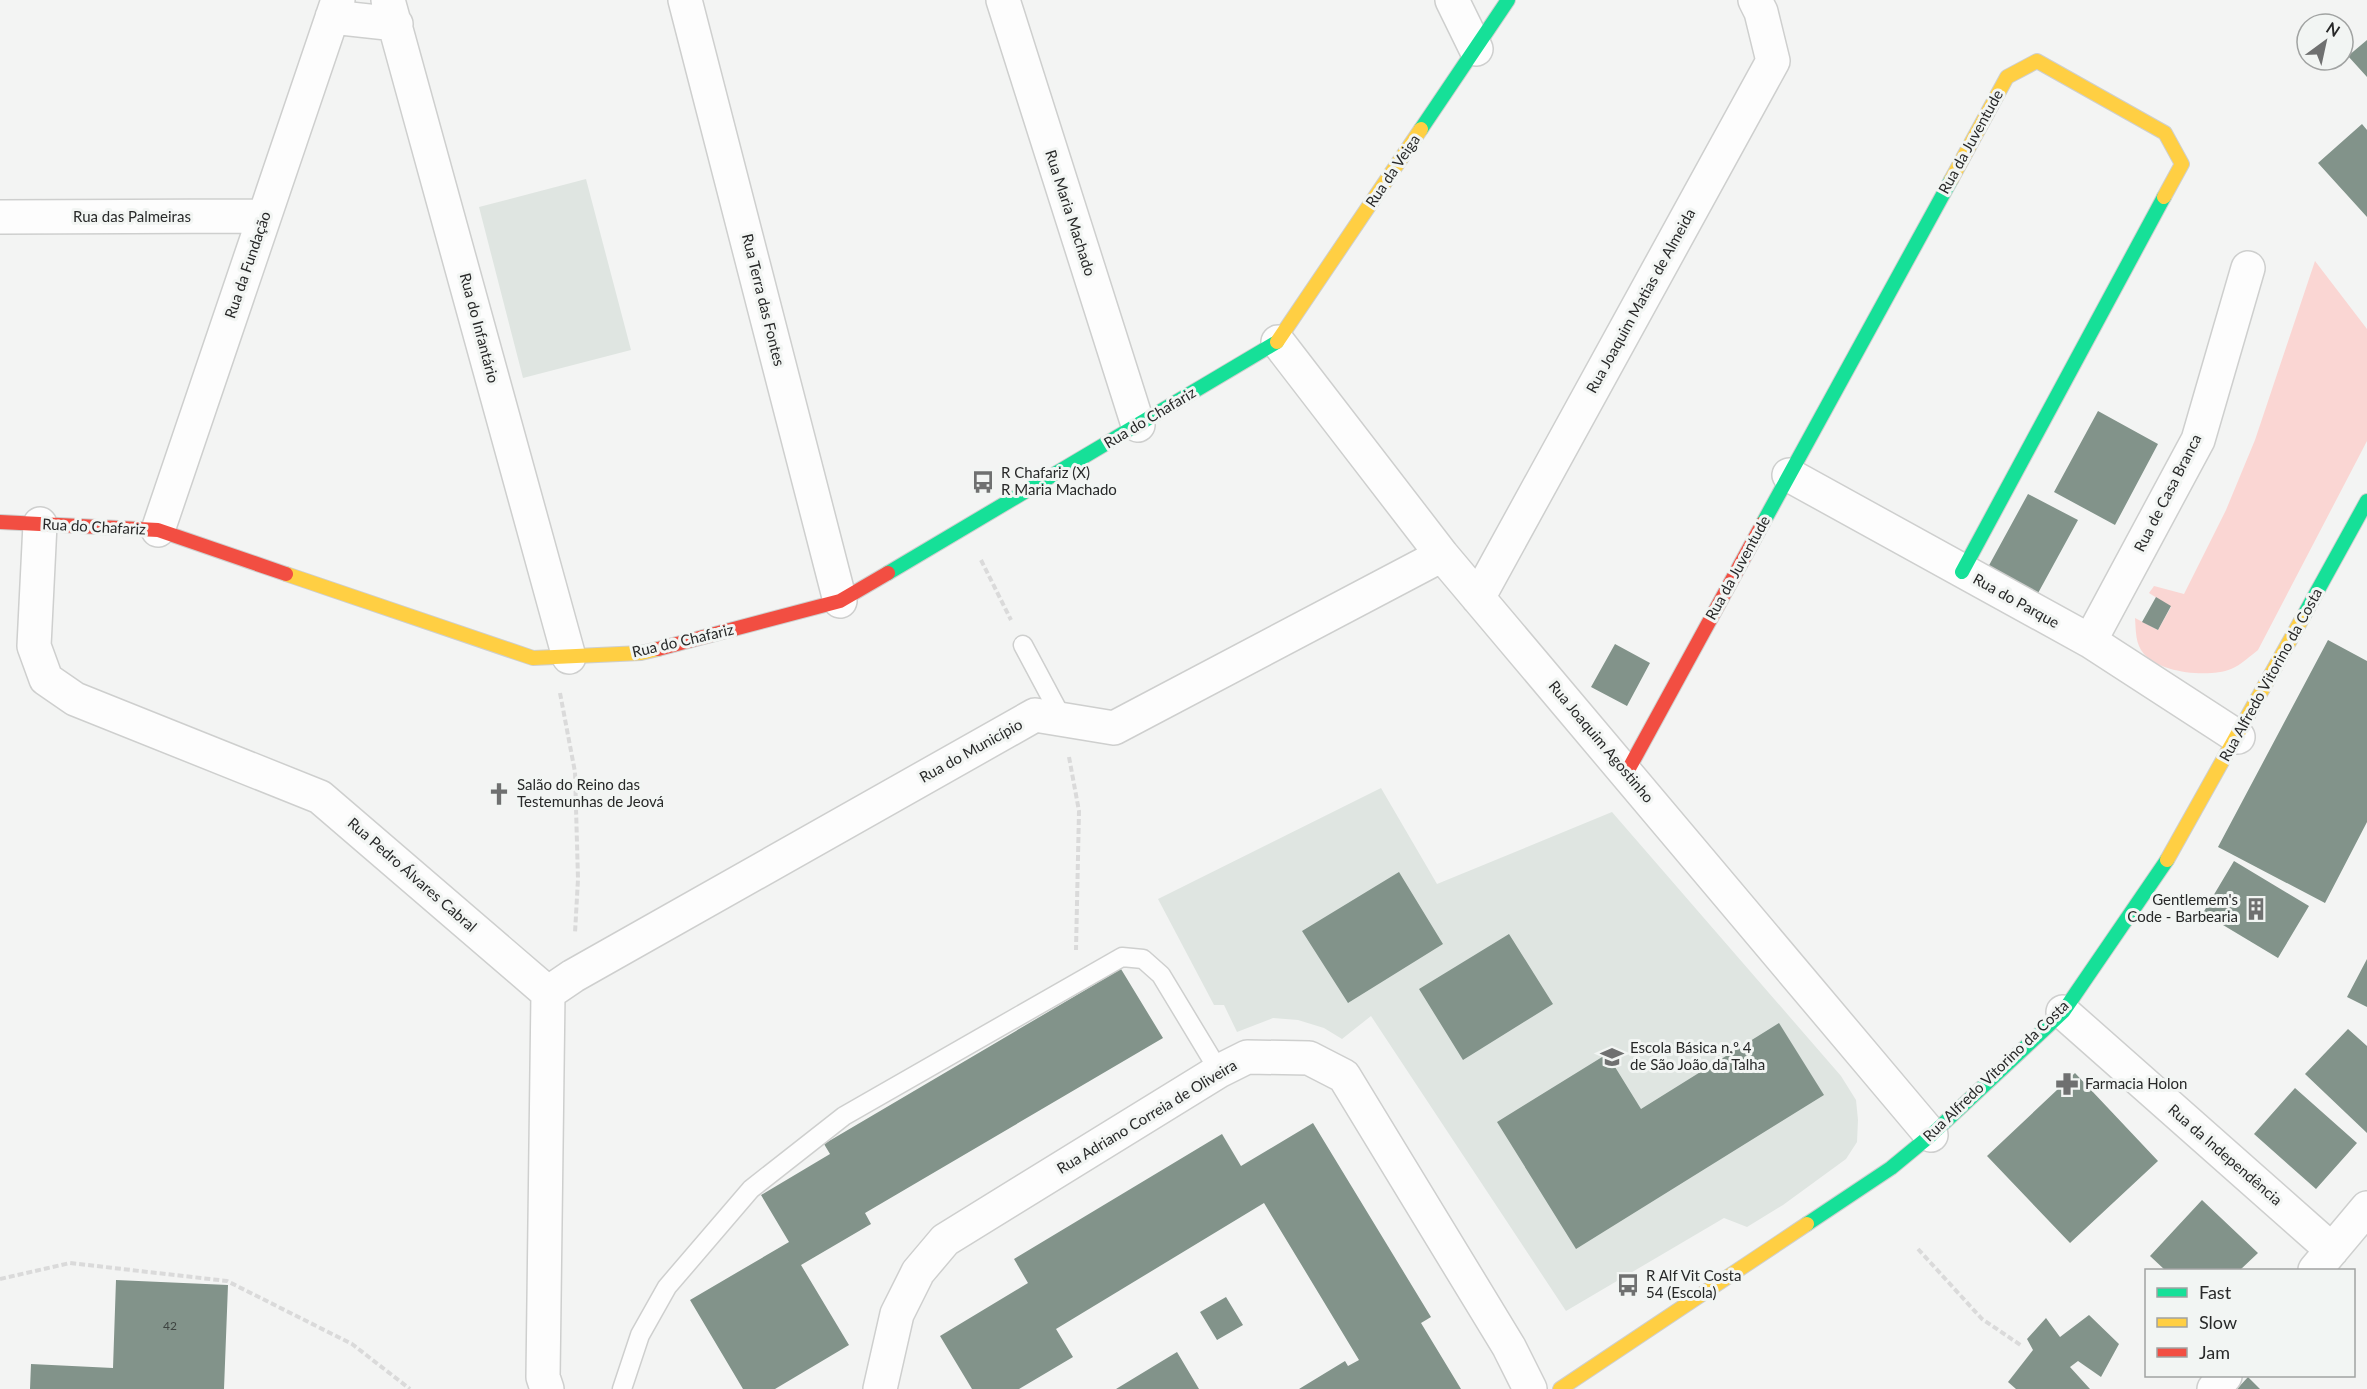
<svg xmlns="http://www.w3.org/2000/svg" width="2367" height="1389" viewBox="0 0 2367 1389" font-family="Lato,sans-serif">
<rect width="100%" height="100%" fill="#f3f4f3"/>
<!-- built -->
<path fill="#dfe5e1" d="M586 179 631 350 523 378 479 207Z
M1381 788 1437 884 1612 812 1841 1076 1856 1100 1858 1120 1857 1142 1846 1159 1783 1205 1747 1227 1724 1218 1566 1311 1371 1016 1342 1039 1324 1028 1298 1020 1273 1018 1237 1032 1224 1005H1214L1158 899Z"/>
<!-- green -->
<path fill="#fad6d3" d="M2315 261 2367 329V441L2258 650C2250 656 2241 665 2231 669 2209 678 2160 673 2144 654 2135 644 2136 630 2135 618L2158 630 2171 607 2149 593 2154 586 2184 594 2226 510 2255 440Z"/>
<!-- building -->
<path fill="#82938a" d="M2367 40V77L2348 56Z
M2362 124 2367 130V217L2318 163Z
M2098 411 2158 444 2115 525 2054 492Z
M2028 494 2078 520 2037 595 1987 569Z
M2156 597 2171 606 2158 630 2142 622Z
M2328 640 2367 661V822L2325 903 2218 847Z
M1615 644 1650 663 1627 706 1591 687Z
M2234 861 2309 906 2278 958 2203 913Z
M1399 872 1443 944 1348 1003 1302 931Z
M1509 934 1553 1004 1463 1060 1419 989Z
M2367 959V1007L2347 997Z
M1121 969 1163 1038 865 1213 871 1224 801 1265 849 1345 775 1389H743L690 1300 789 1242 761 1195 830 1154 824 1144Z
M1779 1023 1824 1095 1576 1249 1497 1122 1607 1054 1641 1109Z
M2348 1029 2367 1046V1133L2305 1074Z
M2075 1073 2158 1161 2070 1243 1987 1156Z
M2295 1088 2357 1143 2316 1189 2254 1134Z
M1313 1123 1431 1317 1421 1323 1461 1389H1299L1345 1361 1348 1366 1359 1360 1264 1203 1056 1329 1073 1357 1019 1389H972L940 1336 1028 1283 1014 1259 1222 1134 1241 1166Z
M2202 1200 2258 1253 2240 1270H2165L2150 1256Z
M116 1280 228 1285 224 1389H30L31 1364 113 1368Z
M1226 1297 1243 1325 1217 1340 1200 1312Z
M2089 1315 2119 1344 2101 1377 2078 1361 2070 1367 2090 1389H2016L2008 1382 2033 1350 2027 1339 2046 1318 2060 1337Z
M1177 1352 1199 1389H1116Z
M2248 1377 2260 1389H2237Z"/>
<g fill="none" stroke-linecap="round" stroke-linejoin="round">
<!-- lane casing -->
<g stroke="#cecfce" stroke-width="21">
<path id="lane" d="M1023 645 1063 720
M622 1389 640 1335 667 1287 751 1189 844 1116 1122 957 1143 959 1161 975 1219 1071"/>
</g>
<!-- street casing -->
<g stroke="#cecfce" stroke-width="36">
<path id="street" d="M388 0 569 657
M685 0 840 601
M1003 0 1138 425
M1452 0 1476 49
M332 17 396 24
M0 217 264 216
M1278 342 1442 555 1931 1135
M1789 475 2090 641 2238 737
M40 524 34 646 46 679 75 699 320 797 548 993 543 1377 547 1389
M158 530 338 0
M1478 598 1773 61 1761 12 1755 0
M2090 641 2198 440 2248 268
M548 993 573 976 1035 715 1114 728 1442 555
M2063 1012 2332 1250
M2315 1270 2367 1208
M880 1389 897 1314 918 1272 945 1240 1219 1071 1247 1057 1309 1058 1344 1076 1509 1347 1530 1389
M2214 1389 2225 1376"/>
</g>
<!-- fast casing -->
<g stroke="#cecfce" stroke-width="16">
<path id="fast" d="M1421 129 1508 0
M1763 523 1951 180
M1962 572 2164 197
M888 573 1277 342
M2303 617 2367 501
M1807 1224 1891 1168 1931 1135 2063 1012 2167 860"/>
</g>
<!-- slow casing -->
<g stroke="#cecfce" stroke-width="16">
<path id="slow" d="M1951 180 2007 77 2037 61 2165 133 2182 164 2164 197
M1277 342 1421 129
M286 574 533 658 641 653 658 649
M2167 860 2303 617
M1560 1389 1807 1224"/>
</g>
<!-- jam casing -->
<g stroke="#cecfce" stroke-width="16">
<path id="jam" d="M0 522 158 530 286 574
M658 649 840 601 888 573
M1627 772 1763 523"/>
</g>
<!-- path -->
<path stroke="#dadada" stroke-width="4" stroke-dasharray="6 3" stroke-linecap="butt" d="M981 560 1011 620
M560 693 575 772 578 879 575 933
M1069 757 1079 811 1076 950
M1918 1249 1982 1319 2022 1346
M0 1279 70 1263 227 1281 352 1344 410 1389"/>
<!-- lane -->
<use href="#lane" stroke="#fdfdfd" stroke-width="18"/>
<!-- street -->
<use href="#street" stroke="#fdfdfd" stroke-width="33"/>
<!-- fast -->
<use href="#fast" stroke="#16e098" stroke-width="14"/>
<!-- slow -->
<use href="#slow" stroke="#ffcf43" stroke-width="14"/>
<!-- jam -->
<use href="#jam" stroke="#f24e42" stroke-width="14"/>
</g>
<!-- icons -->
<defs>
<g id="bus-bare" transform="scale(1.8)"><path d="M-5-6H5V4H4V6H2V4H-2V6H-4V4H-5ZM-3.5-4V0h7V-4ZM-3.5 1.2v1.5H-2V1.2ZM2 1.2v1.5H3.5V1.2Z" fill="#6f7070" stroke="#f2f5f3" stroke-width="2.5" paint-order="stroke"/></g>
<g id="church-bare" transform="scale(1.8)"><path d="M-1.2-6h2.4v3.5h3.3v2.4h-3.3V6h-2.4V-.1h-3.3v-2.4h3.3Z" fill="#6f7070" stroke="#f2f5f3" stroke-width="2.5" paint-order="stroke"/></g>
<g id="building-bare" transform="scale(1.8)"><path d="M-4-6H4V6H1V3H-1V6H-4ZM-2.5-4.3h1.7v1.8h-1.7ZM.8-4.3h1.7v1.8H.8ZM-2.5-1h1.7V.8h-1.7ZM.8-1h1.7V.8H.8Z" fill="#6f7070" stroke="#f2f5f3" stroke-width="2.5" paint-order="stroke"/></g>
<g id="school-bare" transform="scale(1.8)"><path d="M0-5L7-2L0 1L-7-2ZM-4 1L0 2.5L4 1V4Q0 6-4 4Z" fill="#6f7070" stroke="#f2f5f3" stroke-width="2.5" paint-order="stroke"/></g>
<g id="pharmacy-bare" transform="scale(1.8)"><path d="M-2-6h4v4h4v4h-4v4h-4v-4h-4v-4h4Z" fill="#6f7070" stroke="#f2f5f3" stroke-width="2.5" paint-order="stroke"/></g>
</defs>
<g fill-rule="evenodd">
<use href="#bus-bare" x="983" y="482"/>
<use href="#church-bare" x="499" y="794"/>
<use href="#building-bare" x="2256" y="909"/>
<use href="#school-bare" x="1612" y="1057"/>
<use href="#pharmacy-bare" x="2067" y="1084"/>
<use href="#bus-bare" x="1628" y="1285"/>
</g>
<g text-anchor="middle" stroke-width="6" stroke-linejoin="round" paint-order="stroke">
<!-- number labels -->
<g font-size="12" fill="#3e4441">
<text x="170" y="1330">42</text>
</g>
<!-- street labels -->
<g font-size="15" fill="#282929" stroke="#f2f5f3">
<text transform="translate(1971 142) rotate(-61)" y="5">Rua da Juventude</text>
<text transform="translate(1393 171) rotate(-56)" y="5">Rua da Veiga</text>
<text transform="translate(1070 213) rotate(72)" y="5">Rua Maria Machado</text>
<text x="132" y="222">Rua das Palmeiras</text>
<text transform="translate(248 265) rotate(-71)" y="5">Rua da Fundação</text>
<text transform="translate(763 300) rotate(76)" y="5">Rua Terra das Fontes</text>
<text transform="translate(1641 301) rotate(-61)" y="5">Rua Joaquim Matias de Almeida</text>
<text transform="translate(479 328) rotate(75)" y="5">Rua do Infantário</text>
<text transform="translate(1150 418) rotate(-31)" y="5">Rua do Chafariz</text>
<text transform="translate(2168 493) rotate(-63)" y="5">Rua de Casa Branca</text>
<text transform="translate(94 527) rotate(3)" y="5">Rua do Chafariz</text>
<text transform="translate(1738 568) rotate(-61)" y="5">Rua da Juventude</text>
<text transform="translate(2016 601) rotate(29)" y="5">Rua do Parque</text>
<text transform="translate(683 641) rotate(-13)" y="5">Rua do Chafariz</text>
<text transform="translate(2271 675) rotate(-61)" y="5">Rua Alfredo Vitorino da Costa</text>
<text transform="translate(1601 742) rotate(50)" y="5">Rua Joaquim Agostinho</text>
<text transform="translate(971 751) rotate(-29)" y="5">Rua do Município</text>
<text transform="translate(412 875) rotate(41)" y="5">Rua Pedro Álvares Cabral</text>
<text transform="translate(1996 1071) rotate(-44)" y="5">Rua Alfredo Vitorino da Costa</text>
<text transform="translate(1147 1117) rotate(-31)" y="5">Rua Adriano Correia de Oliveira</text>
<text transform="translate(2225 1155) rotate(41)" y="5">Rua da Independência</text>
</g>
<!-- poi labels -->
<g font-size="15" fill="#282929" stroke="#f2f5f3" text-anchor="start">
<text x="1001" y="478">R Chafariz (X)<tspan x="1001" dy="17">R Maria Machado</tspan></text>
<text x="517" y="790">Salão do Reino das<tspan x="517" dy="17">Testemunhas de Jeová</tspan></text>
<text x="2238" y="905" text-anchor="end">Gentlemem's<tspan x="2238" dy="17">Code - Barbearia</tspan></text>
<text x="1630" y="1053">Escola Básica n.º 4<tspan x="1630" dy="17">de São João da Talha</tspan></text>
<text x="2085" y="1089">Farmacia Holon</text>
<text x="1646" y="1281">R Alf Vit Costa<tspan x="1646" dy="17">54 (Escola)</tspan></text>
</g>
</g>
<!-- legend -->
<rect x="2145" y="1269" width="210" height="108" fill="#f2f5f3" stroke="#a1a3a2" stroke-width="1.5"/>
<rect x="2157" y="1288" width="30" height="9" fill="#16e098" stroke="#a1a3a2" stroke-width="1.5"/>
<text x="2199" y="1299" font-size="18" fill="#282929">Fast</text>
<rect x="2157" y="1318" width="30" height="9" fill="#ffcf43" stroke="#a1a3a2" stroke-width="1.5"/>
<text x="2199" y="1329" font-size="18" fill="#282929">Slow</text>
<rect x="2157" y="1348" width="30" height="9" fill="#f24e42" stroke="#a1a3a2" stroke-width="1.5"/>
<text x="2199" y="1359" font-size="18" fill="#282929">Jam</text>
<!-- north arrow -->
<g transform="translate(2325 42) rotate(33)"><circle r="28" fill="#f2f5f3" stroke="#a1a3a2" stroke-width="1.5"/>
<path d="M0-4.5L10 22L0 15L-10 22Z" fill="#6f7070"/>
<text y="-9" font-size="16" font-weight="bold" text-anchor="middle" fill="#282929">N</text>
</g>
</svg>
